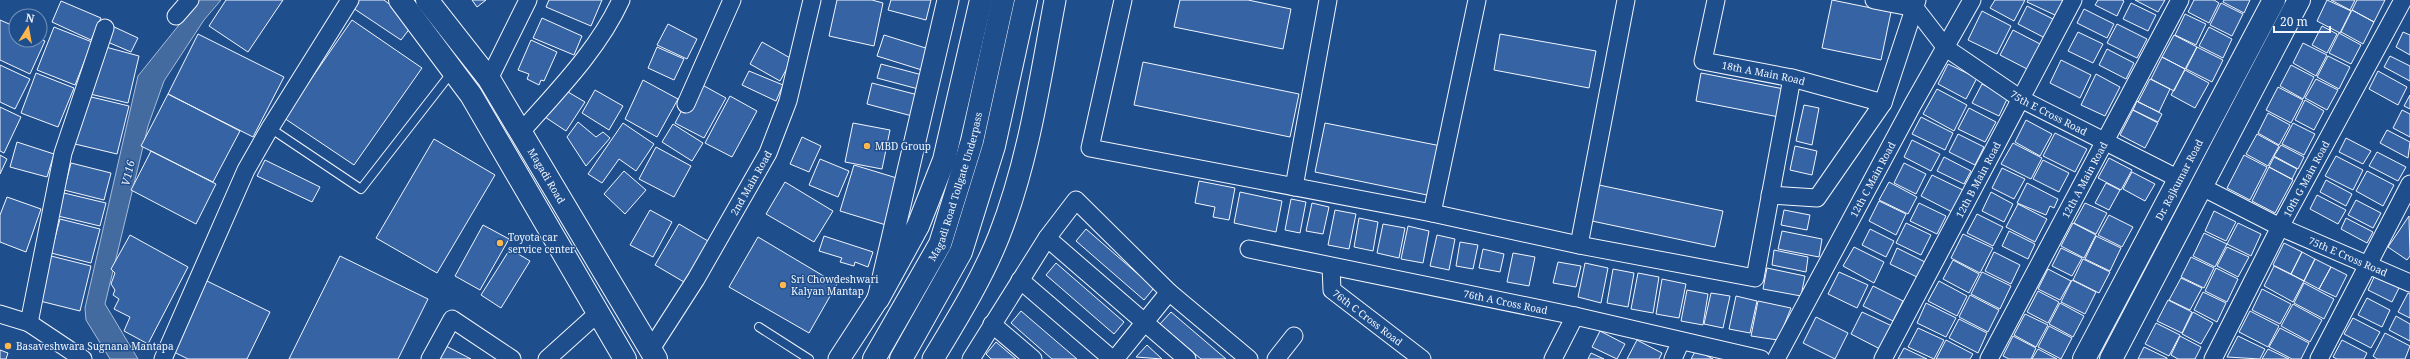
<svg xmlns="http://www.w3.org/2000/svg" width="2410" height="359" viewBox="0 0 2410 359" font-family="'Noto Serif',serif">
<rect width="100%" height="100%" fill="#1f4e8c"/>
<!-- water -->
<path fill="#446ba0" stroke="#a8bbd7" d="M199 0H221L204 20 164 81 148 126 105 304 138 359H110L86 320 85 308 138 76Z"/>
<!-- building -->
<path fill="#3563a3" stroke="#f2f6ff" d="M226 0H283L248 52 209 26Z
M354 0H384L414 23 401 40 350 6Z
M472 0H486L477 7Z
M549 0H602L591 26 546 7Z
M837 0H872L883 3 874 46 829 36Z
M891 0H931L926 20 888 10Z
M1180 0H1248L1291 9 1283 49 1174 27Z
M1832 0 1891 12 1881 60 1822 48Z
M1995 0H2025L2014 21 1990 8Z
M2028 0H2065L2057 16 2027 2Z
M2098 0H2122L2124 1 2117 16 2095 5Z
M2135 0H2165L2158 12Z
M2194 0H2214L2219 3 2209 23 2188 12Z
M2224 0H2250L2244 13 2223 2Z
M2327 0 2351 11 2340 33 2317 21Z
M2331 0H2355L2350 10Z
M2357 0H2385L2374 22 2352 10Z
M61 1 101 18 91 40 52 22Z
M2131 3 2156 15 2148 31 2123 19Z
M2221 3 2243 14 2232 36 2210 25Z
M2027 6 2055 20 2045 38 2018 24Z
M2084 9 2114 24 2107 38 2077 23Z
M2352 10 2374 22 2363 44 2341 32Z
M1982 11 2011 26 1997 54 1968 40Z
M2185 14 2206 24 2196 45 2175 35Z
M542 18 582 36 574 55 533 38Z
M0 20 16 27V40L40 39 45 41 30 74 0 60Z
M352 20 422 68 354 165 284 118Z
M668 24 697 39 687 59 657 45Z
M2117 24 2147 39 2137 58 2107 43Z
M110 25 138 38 131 52 103 40Z
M2322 26 2337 34 2327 53 2312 45Z
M54 27 92 42 75 85 37 70Z
M2209 27 2232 39 2223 58 2199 46Z
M2013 30 2042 45 2029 70 2000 55Z
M2078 32 2103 44 2093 63 2068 51Z
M2403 32 2410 35V55L2396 47Z
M2339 33 2361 45 2351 64 2329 53Z
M198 34 284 77 253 137 168 94Z
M1500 34 1596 51 1589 88 1494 70Z
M884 35 932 50 925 71 877 56Z
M2174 35 2197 47 2185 69 2162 57Z
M531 40 557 52 544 81 541 80 539 85 527 79 529 74 518 70Z
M762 42 792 59 780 81 750 64Z
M2303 43 2327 55 2316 76 2293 63Z
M102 46 139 56 128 103 90 94Z
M657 47 684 59 674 80 648 68Z
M2197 47 2223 60 2212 82 2186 69Z
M2107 49 2134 63 2126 79 2099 65Z
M2328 56 2350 67 2339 89 2317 77Z
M2390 56 2410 66V81L2384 67Z
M2162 57 2185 69 2174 91 2151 79Z
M2061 60 2091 75 2080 98 2050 83Z
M1143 62 1299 94 1290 137 1134 105Z
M881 64 926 76 922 90 877 78Z
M1948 64 1977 78 1966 99 1938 84Z
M0 65 30 79 15 109 0 102Z
M2291 65 2314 77 2303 99 2280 86Z
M2185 70 2209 83 2195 108 2171 95Z
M749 71 783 85 776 101 742 85Z
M2378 71 2407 87 2398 105 2369 89Z
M36 73 74 88 58 127 21 113Z
M1701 73 1784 89 1779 117 1696 101Z
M2096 74 2120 87 2105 116 2081 105Z
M2150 79 2170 89 2159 112 2138 102Z
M2316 79 2338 90 2327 110 2305 98Z
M643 80 678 99 657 137 625 119Z
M697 82 726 98 704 138 675 123Z
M872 83 918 95 912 116 867 104Z
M1982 84 2008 97 1999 116 1972 103Z
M2278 87 2303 100 2291 123 2266 110Z
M563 89 585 102 566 131 545 117Z
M1937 89 1967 105 1954 131 1923 114Z
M595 90 623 106 609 130 582 113Z
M168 94 240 131 213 182 141 146Z
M2410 95V109L2404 106Z
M87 96 129 106 117 154 75 144Z
M730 96 757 111 732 157 705 143Z
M2305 100 2324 111 2314 130 2295 120Z
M2137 101 2162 114 2158 122 2133 110Z
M1804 105 1819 108 1812 145 1796 141Z
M0 107 21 117 4 153 0 151Z
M1969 108 1996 122 1985 142 1958 129Z
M2133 110 2158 123 2145 148 2120 135Z
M2402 110 2410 114V137L2393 128Z
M2268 113 2290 125 2279 145 2258 133Z
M1921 117 1953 133 1945 150 1912 134Z
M2026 120 2052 134 2040 156 2015 142Z
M578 122 596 137 603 132 610 138 586 166 567 137Z
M623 123 654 144 636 171 619 159 602 183 588 174Z
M853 123 890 130 882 169 845 162Z
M1325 123 1441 146 1432 196 1315 172Z
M2293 123 2315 134 2304 155 2282 144Z
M673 124 703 143 692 161 662 142Z
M2387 130 2410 142 2408 158 2380 143Z
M2055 133 2087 149 2075 172 2043 156Z
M1958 134 1984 147 1975 165 1949 152Z
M2257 134 2279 146 2268 166 2246 154Z
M802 137 821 146 809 172 790 164Z
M2346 138 2371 151 2363 164 2339 152Z
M434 139 495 175 437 273 376 238Z
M1912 140 1940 154 1931 171 1904 157Z
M17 142 54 154 47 177 10 167Z
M2013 143 2042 158 2031 179 2001 164Z
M2281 145 2304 157 2298 169 2274 156Z
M1795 146 1817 151 1812 175 1790 170Z
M656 147 691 166 674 197 639 179Z
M151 151 216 184 196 224 131 190Z
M2377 152 2406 167 2398 181 2369 166Z
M0 155 7 159 0 174Z
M2244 155 2267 167 2250 200 2227 188Z
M2336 156 2363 170 2353 190 2325 176Z
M1944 157 1971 171 1964 184 1937 171Z
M2274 157 2297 169 2292 179 2269 167Z
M2109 158 2132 170 2121 190 2098 178Z
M820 159 849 171 838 197 809 185Z
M265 160 320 187 312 202 257 176Z
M2043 160 2069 173 2059 192 2033 179Z
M71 163 111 173 104 200 64 190Z
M1904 163 1926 174 1916 194 1894 183Z
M854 165 900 179 886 225 840 211Z
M2269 167 2293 180 2275 213 2252 201Z
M2002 168 2025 179 2014 199 1992 188Z
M624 171 646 190 625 214 604 194Z
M2367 171 2394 185 2383 206 2356 191Z
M2132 172 2155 184 2145 201 2123 189Z
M1932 175 1963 190 1952 212 1921 196Z
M2326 180 2352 194 2346 206 2320 192Z
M1199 181 1235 188 1229 220 1213 217 1215 207 1195 203Z
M785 182 833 211 814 242 766 214Z
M1889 182 1917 197 1908 214 1879 200Z
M2027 183 2058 199 2054 208 2050 206 2046 215 2017 203Z
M2106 183 2120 190 2109 210 2095 203Z
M1599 185 1723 211 1715 247 1592 221Z
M1240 192 1282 201 1276 232 1234 223Z
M1991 192 2013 204 2004 222 1982 211Z
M64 193 106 203 100 226 58 216Z
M2317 195 2346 210 2338 224 2310 209Z
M7 197 41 209 26 252 0 242V215Z
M1291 199 1306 202 1300 233 1285 230Z
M2356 200 2381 213 2373 228 2348 215Z
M1879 201 1906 214 1896 235 1869 221Z
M1312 203 1329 207 1323 234 1306 231Z
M1919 203 1946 216 1937 234 1910 221Z
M2085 203 2107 213 2096 234 2074 223Z
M2018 204 2047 219 2035 242 2006 227Z
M650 210 672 222 653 257 630 245Z
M1335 210 1356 214 1349 249 1328 245Z
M1784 210 1810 215 1807 230 1781 225Z
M2214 211 2236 222 2226 241 2205 231Z
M1977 214 2003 227 1993 246 1967 233Z
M2109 215 2133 227 2122 247 2098 235Z
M2409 216 2410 256 2407 260 2388 247Z
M1359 218 1378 222 1373 251 1354 247Z
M2346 218 2373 232 2367 243 2341 229Z
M60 219 100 229 91 263 51 253Z
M1906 223 1931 235 1921 255 1896 243Z
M2073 223 2096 235 2084 258 2061 246Z
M2238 223 2261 234 2251 256 2227 244Z
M679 224 708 241 684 282 655 265Z
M1383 224 1405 228 1399 258 1377 253Z
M483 225 509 239 480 290 455 276Z
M1408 226 1429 231 1423 263 1401 259Z
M1086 229 1154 288 1144 300 1076 241Z
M1870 229 1894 241 1886 257 1862 245Z
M1782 231 1822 239 1819 257 1778 249Z
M2009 231 2035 244 2028 259 2002 246Z
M2204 233 2227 244 2215 267 2193 256Z
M1963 234 1993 248 1980 273 1951 258Z
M130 235 188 267 148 344 124 331 130 317 114 309 119 299 113 295 115 290 111 284 115 273 111 269Z
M1437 235 1455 239 1449 270 1430 266Z
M824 236 873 252 868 267 855 262 854 266 840 262 842 258 819 251Z
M2096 236 2121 248 2110 271 2085 259Z
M758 237 837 284 809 333 729 287Z
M1460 242 1478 245 1473 269 1456 266Z
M2284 243 2302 252 2291 274 2273 265Z
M1854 247 1884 262 1874 283 1843 266Z
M2227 247 2249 257 2238 277 2217 266Z
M1897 248 1925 262 1917 277 1890 264Z
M2061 248 2082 258 2072 276 2052 266Z
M510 249 530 261 501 308 481 295Z
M1483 249 1504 254 1500 272 1479 268Z
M1774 250 1808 257 1806 272 1772 265Z
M1994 252 2020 265 2011 284 1985 271Z
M2302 252 2315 259 2304 281 2291 274Z
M1513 253 1535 257 1529 286 1507 282Z
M47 255 91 266 80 311 36 300Z
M340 256 428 299 398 359H289Z
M2191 257 2214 268 2204 288 2181 277Z
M2083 259 2110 272 2099 293 2073 280Z
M2315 259 2331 267 2319 289 2304 281Z
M1953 260 1979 274 1969 293 1943 279Z
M1558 262 1581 266 1576 287 1553 283Z
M1056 263 1124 322 1114 334 1046 275Z
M1585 263 1608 268 1601 303 1578 297Z
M2274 266 2304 281 2293 302 2264 286Z
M2331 267 2347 275 2336 297 2319 289Z
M1767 268 1805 276 1801 296 1763 289Z
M2216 268 2238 279 2227 302 2205 291Z
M1613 269 1634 273 1628 307 1607 303Z
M2048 269 2071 281 2060 300 2038 289Z
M1839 272 1868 285 1857 308 1828 294Z
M1982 272 2011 286 2000 309 1971 294Z
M1638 273 1659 277 1653 313 1631 309Z
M2376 273 2400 286 2392 302 2368 290Z
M2181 278 2202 288 2190 310 2169 300Z
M1662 279 1686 284 1679 318 1656 314Z
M205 280 270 312 247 359H188L170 350Z
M2072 280 2096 292 2085 314 2061 302Z
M1939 281 1967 296 1957 316 1928 301Z
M2304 283 2334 299 2324 319 2294 303Z
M1873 286 1903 301 1893 321 1863 306Z
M2262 289 2291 304 2280 324 2252 310Z
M1687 290 1708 294 1703 325 1681 321Z
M2038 291 2059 302 2048 323 2027 312Z
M2203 292 2226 303 2217 322 2194 310Z
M1711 293 1730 296 1723 328 1704 324Z
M2408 293 2410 294V318L2398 312Z
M1970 295 1999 310 1988 332 1959 317Z
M1736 296 1757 301 1750 333 1729 329Z
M2367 298 2390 310 2382 327 2358 315Z
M2168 300 2192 312 2182 333 2157 321Z
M1758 301 1791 308 1778 340 1751 336Z
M1926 303 1956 318 1946 337 1917 323Z
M2060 303 2084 316 2073 337 2049 324Z
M2293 304 2322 320 2310 342 2281 326Z
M1021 311 1077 359H1052L1011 323Z
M2250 311 2279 326 2268 347 2239 332Z
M1171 312 1226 359H1201L1160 324Z
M1862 312 1892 326 1880 349 1851 334Z
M2193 312 2213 323 2201 344 2182 334Z
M2025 314 2048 325 2036 347 2014 335Z
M2396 316 2410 324V341L2389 330Z
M1816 317 1848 333 1835 359 1803 343Z
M2353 318 2380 332 2371 348 2344 334Z
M1959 319 1987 333 1978 353 1949 338Z
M2156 323 2180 335 2169 356 2145 344Z
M2049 326 2072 338 2061 359 2038 347Z
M1918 328 1944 340 1934 359 1908 347Z
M2280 328 2309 343 2301 359H2292L2269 347Z
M1600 331 1625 344 1617 359 1592 347Z
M2385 333 2410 346 2405 359H2377L2373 356Z
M2013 336 2036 348 2031 359H2009L2003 356Z
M2180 336 2201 347 2195 359H2178L2171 355Z
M2238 336 2265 349 2260 359 2227 357Z
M1637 340 1662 353 1659 359H1627Z
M1946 340 1973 354 1970 359H1936Z
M2342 340 2367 353 2364 359H2337L2333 357Z
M996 342 1016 359H991L986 354Z
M1147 345 1162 359 1136 357Z
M446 346 471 359H439Z
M2144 347 2167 358V359H2138Z
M1904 348 1927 359H1898Z
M2038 349 2057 359H2032Z
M2268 349 2289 359H2262Z
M0 350 8 353 6 359H0Z
M1696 350 1713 359H1691Z
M1591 353 1604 359H1588Z"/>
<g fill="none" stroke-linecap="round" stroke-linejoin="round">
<!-- service casing -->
<g stroke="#f2f6ff" stroke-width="10">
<path id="service" d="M270 128 361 189 452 72
M759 327 809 359"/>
</g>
<!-- minor casing -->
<g stroke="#f2f6ff" stroke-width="19">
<g id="minor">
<path d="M1123 0 1090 148 1432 213 1579 245 1755 278 1792 78"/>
<path id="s1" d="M1716 0 1703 61 1792 78 1883 103"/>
<path id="s2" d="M1874 0 1915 8 1946 48 2021 99 2179 179"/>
<path d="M176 16 190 0"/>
<path d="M489 79 528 0"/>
<path d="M686 104 732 0"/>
<path d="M521 132C557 91 598 50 621 0"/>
<path id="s3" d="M2200 186 2280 227 2410 283"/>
<path d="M1294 187 1328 0"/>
<path d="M1770 195 1817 198 1883 103 1917 0"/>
<path d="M1432 213 1477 0"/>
<path d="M1047 238 1187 359"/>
<path d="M1579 245 1626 0"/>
<path id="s4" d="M1249 249 1575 316 1761 359"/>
<path id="s5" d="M1331 267 1332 290 1422 359"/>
<path d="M1020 280 1112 359"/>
<path d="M0 314 29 323 83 359"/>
<path d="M29 323 63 153 105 28"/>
<path d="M992 324 1033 359"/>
<path id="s6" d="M651 349 696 279 768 153 788 101 812 0"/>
<path d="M163 359 246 170 270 128 350 0"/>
<path d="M430 359 452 319 512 359"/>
<path d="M547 359 598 313"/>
<path d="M971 359 1047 238 1076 200 1169 292 1249 359"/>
<path d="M1115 359 1169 292"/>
<path d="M1276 359 1294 336"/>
<path d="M1553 359 1575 316"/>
<path d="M1673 359 1681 341"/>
<path id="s7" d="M1776 359 1913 104 1972 0"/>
<path id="s8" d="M1883 359 2073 0"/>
<path id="s9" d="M1989 359 2180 0"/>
<path id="s10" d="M2213 359 2280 227 2403 0"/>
<path d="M2319 359 2410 184"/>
</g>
</g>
<!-- tertiary casing -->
<g stroke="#f2f6ff" stroke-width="23">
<path id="tertiary" d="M839 359 878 299 948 0
M933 359C957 319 982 279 999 236 1029 160 1040 79 1055 0"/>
</g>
<!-- secondary casing -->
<g stroke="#f2f6ff" stroke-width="24">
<g id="secondary">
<path id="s11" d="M2084 359 2274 0"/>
<path d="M2111 359 2299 0"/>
</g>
</g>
<!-- primary casing -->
<g stroke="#f2f6ff" stroke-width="24">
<g id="primary">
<path d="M400 0 471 95 625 359"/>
<path id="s12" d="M427 0 489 79 656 359"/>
<path d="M878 299 918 226 944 160 981 0"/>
<path id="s13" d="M874 359 940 244 972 141 1003 0"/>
<path d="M901 359 961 252 994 146 1026 0"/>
</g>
</g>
<!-- service -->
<use href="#service" stroke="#1f4e8c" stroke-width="8"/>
<!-- minor -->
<use href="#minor" stroke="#1f4e8c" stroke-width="17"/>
<!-- tertiary -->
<use href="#tertiary" stroke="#1f4e8c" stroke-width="21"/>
<!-- secondary -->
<use href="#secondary" stroke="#1f4e8c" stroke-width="22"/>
<!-- primary -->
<use href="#primary" stroke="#1f4e8c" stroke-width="22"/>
</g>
<!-- markers -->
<g fill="#ffb74d" stroke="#1f4e8c" stroke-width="1.5">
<circle cx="867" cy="146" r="4"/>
<circle cx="500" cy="243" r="4"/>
<circle cx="783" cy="285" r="4"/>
<circle cx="8" cy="346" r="4"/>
</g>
<g text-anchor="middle" stroke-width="3" stroke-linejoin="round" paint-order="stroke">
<!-- street labels -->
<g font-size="10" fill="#f2f6ff" stroke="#1f4e8c">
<text dy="4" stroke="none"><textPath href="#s1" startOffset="124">18th A Main Road</textPath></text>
<text dy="4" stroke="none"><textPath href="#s2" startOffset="214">75th E Cross Road</textPath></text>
<text dy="4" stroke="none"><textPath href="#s12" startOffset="213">Magadi Road</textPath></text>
<text dy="4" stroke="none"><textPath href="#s7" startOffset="204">12th C Main Road</textPath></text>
<text dy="4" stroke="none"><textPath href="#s9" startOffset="203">12th A Main Road</textPath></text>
<text dy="4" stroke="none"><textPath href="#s11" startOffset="203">Dr. Rajkumar Road</textPath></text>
<text dy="4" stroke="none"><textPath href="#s10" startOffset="203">10th G Main Road</textPath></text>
<text dy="4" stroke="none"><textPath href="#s8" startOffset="203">12th B Main Road</textPath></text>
<text dy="4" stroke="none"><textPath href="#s6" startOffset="194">2nd Main Road</textPath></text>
<text dy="4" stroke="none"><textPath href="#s13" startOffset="192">Magadi Road Tollgate Underpass</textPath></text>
<text dy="4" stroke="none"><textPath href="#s3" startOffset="164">75th E Cross Road</textPath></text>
<text dy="4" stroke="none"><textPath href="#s4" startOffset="262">76th A Cross Road</textPath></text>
<text dy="4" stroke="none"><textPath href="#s5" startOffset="68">76th C Cross Road</textPath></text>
</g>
<!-- poi labels -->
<g font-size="10" fill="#f2f6ff" stroke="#1f4e8c" text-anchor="start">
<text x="875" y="150">MBD Group</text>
<text x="508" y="241">Toyota car<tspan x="508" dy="12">service center</tspan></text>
<text x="791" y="283">Sri Chowdeshwari<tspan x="791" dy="12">Kalyan Mantap</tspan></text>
<text x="16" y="350">Basaveshwara Sugnana Mantapa</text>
</g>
<!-- water labels -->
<g font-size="11" font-style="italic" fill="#f2f6ff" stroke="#1f4e8c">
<text transform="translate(128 173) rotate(-77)" y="4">V116</text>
</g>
</g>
<!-- north arrow -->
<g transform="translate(28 28) rotate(11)"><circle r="19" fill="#1f4e8c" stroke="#7391ba"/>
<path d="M0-3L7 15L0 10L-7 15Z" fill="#ffb74d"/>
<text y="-6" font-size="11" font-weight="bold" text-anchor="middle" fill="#f2f6ff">N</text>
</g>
<!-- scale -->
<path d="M2274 26v6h56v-6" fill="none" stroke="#f2f6ff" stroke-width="2"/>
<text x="2280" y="26" font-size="12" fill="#f2f6ff" stroke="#1f4e8c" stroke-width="3" paint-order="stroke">20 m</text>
</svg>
